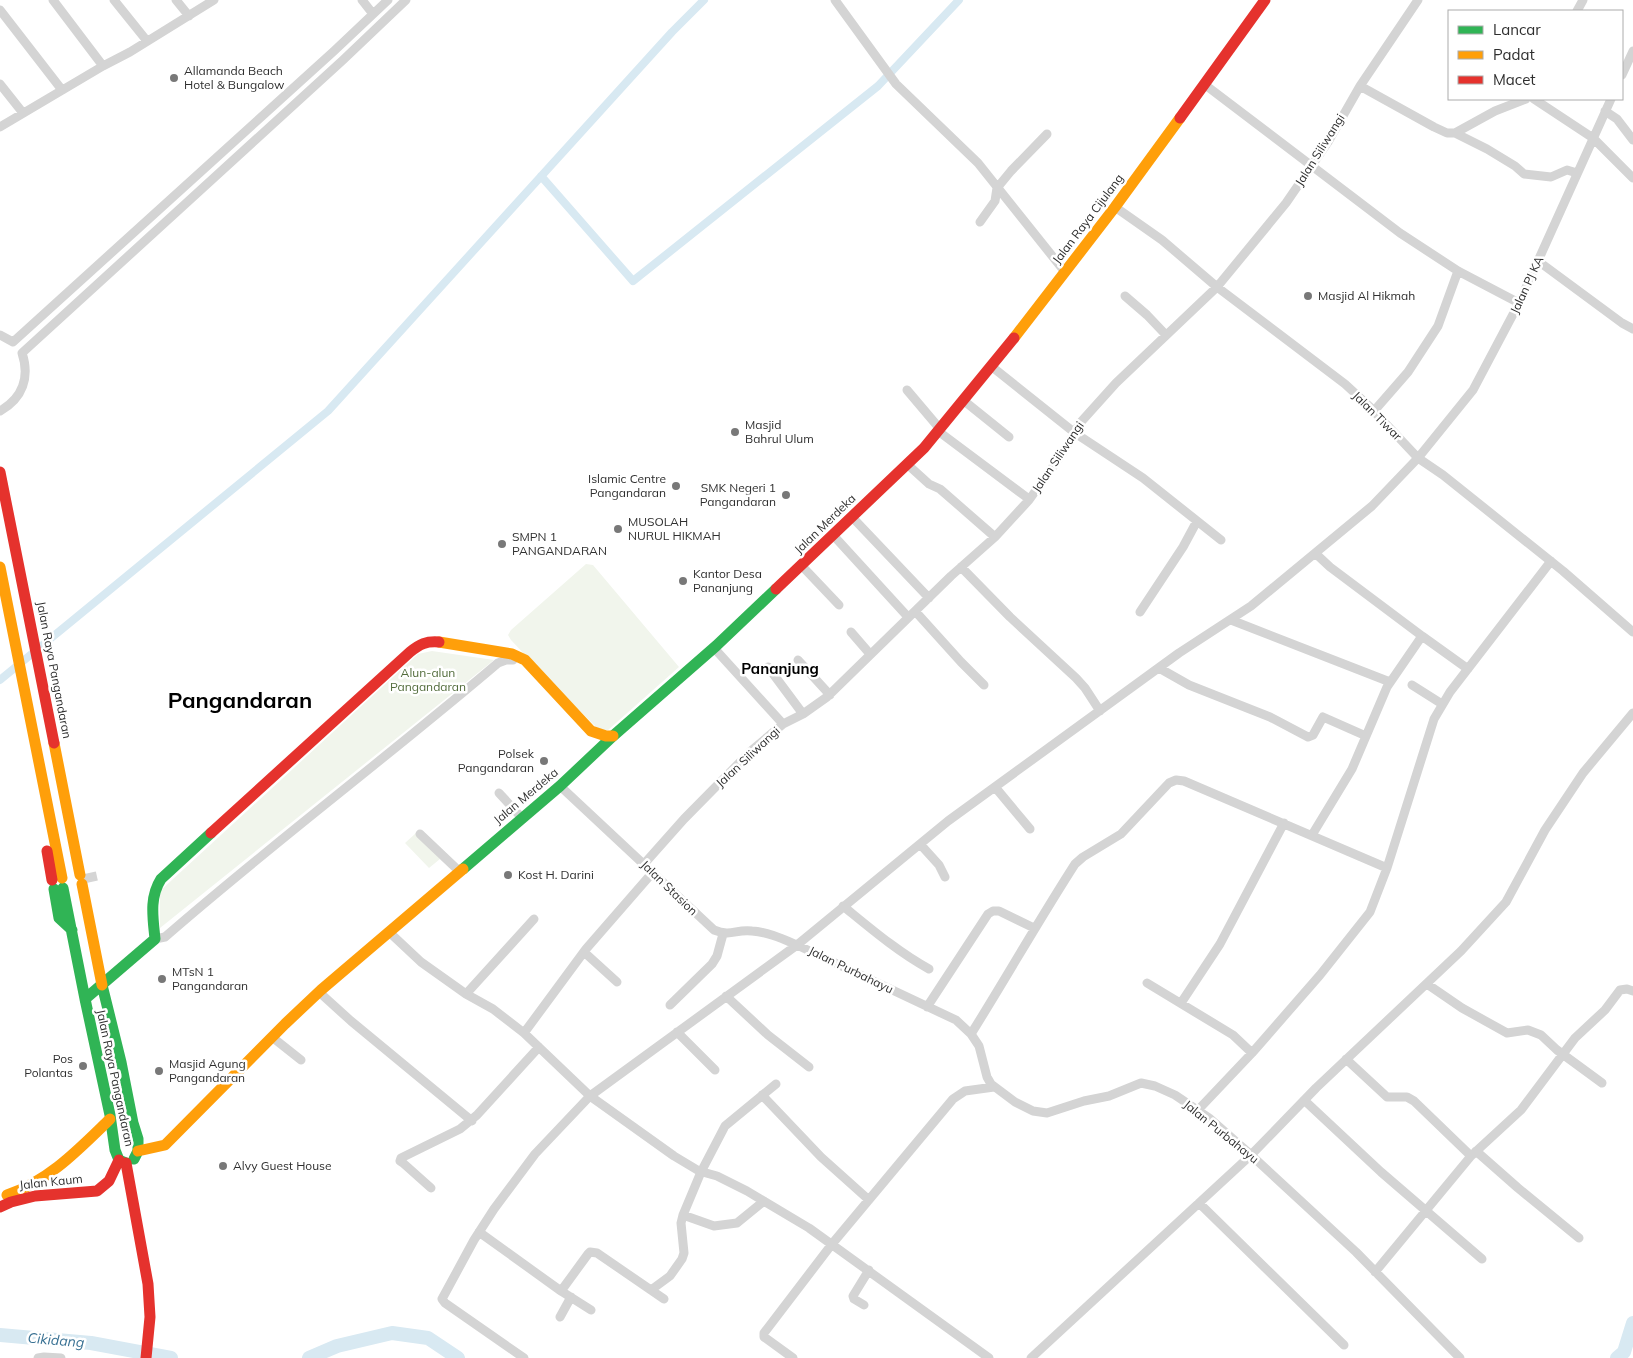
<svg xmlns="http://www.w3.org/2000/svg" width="1633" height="1358" viewBox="0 0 1633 1358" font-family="Mulish,sans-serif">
<rect width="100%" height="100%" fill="#fff"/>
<!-- park -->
<path fill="#f1f5ec" d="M586 564 593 565 679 667 608 730 600 731 541 672 511 640 508 635 511 630Z
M432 651 494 660 160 928V891L418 654Z
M416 833 440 859 429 868 405 843Z"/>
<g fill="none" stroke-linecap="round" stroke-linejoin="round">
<!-- canal -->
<path stroke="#d8e9f2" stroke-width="8" d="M541 176 633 281 878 86 959 0
M0 680 328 411 672 32 704 0"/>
<!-- river -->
<path stroke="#d8e9f2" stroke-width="14" d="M0 1335 91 1343 171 1358
M309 1358 337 1346 392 1333 428 1338 458 1358
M1617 1358 1624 1352 1633 1323"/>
<!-- secondary-tunnel -->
<path stroke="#d5d5d5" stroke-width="14" stroke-dasharray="14 7" stroke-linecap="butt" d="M89 873 91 882"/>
<!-- street -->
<path stroke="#d4d4d4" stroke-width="9" d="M53 0 103 66
M114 0 147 41
M176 0 189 16
M362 0 373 14
M835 0 896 84 978 163 1065 272
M0 10 62 90
M1577 11 1583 0
M1622 75 1633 51
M0 84 23 113
M1204 84 1400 233 1458 271 1519 303
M1360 86 1434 127 1447 133H1455L1487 149 1515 166 1524 174 1551 177 1567 170 1577 173
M1534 99 1593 138 1633 178
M1605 111 1617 119 1633 140
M0 127 103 66 130 52 214 0
M1455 133 1495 111 1526 99
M1115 207 1162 240 1217 287 1345 384 1370 407 1418 458 1443 475 1563 571 1633 632
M980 222 995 201 997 188 1011 171 1047 134
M1538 261 1622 323 1633 329
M1125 296 1147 315 1166 335
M0 335 13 342 334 51 388 0
M991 366 1075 433 1143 478 1221 540
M907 390 940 429
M963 400 1009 437
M0 411C23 398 30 377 22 353L343 60 406 0
M1374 411 1408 372 1438 326 1458 271
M938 431 1029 499
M907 464 929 484 940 489 995 537
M852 517 929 598
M833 535 908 617
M801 565 839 605
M961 567 1010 617 1076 678 1085 688 1100 711
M915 611 961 662 984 685
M1140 612 1183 547 1197 521
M1231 620 1390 682
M851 632 870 654
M1422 636 1468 669
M714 648 783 724
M798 660 830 695
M768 667 803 714
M1159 668 1189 685 1270 717 1308 737 1313 735 1323 717 1366 736
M1412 685 1442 704
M560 786 714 930C732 937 735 929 752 931 768 932 783 939 797 945L956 1020 971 1034 979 1046 987 1077 991 1084 1015 1102 1033 1111 1047 1113 1084 1101 1109 1096 1141 1083 1155 1086 1175 1095 1209 1118 1251 1155 1356 1252 1460 1358
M995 787 1030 829
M499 793 522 818
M420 834 459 871
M1312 835 1352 769 1387 687 1422 636 1330 567 1315 553
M920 844 939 865 945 877
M644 864 684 819 751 751 783 724 803 714 827 697 951 576 995 537 1029 500 1062 454 1080 423 1116 383 1217 287 1286 203 1328 142 1360 86 1418 0
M843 906C870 928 898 952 929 969
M389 932 421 962 466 994 493 1009 524 1033 590 1096 674 1156 699 1171 717 1176 747 1191 809 1228 989 1358
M155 939 165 937C274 842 389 756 498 663L506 660H513
M584 952 617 982
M1147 983 1233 1035 1252 1053
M1427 984 1462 1008 1507 1033 1528 1030 1541 1035 1557 1050 1602 1083
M319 992 351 1021 472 1121
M466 994 534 919
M726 996 768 1035 809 1067
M1181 1003 1220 944 1284 823
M670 1005 712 964 717 956 723 934
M927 1007 988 914 993 911H999L1034 928
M677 1032 715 1070
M524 1033 586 949 653 872
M971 1034C1006 978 1039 920 1075 864L1083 857 1121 834 1169 783 1176 780 1184 781 1387 868
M272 1037 301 1060
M1346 1059 1387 1097H1407L1414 1101 1471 1156
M762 1095 821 1157 869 1200
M1304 1100 1381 1172 1482 1259
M1198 1110 1252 1053 1320 975 1370 912 1387 868 1434 719 1450 692 1551 561
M1476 1151 1518 1188 1579 1238
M431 1188 403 1163 400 1161 401 1158 460 1129 477 1115 539 1047
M1199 1203 1344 1345
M683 1215 714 1226 737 1223 764 1201
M479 1232 561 1291 588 1254 590 1252 597 1253 664 1299
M1375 1272 1471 1156 1521 1110 1575 1038 1605 1010 1620 990 1627 989 1633 991
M651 1290 670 1276 682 1259 684 1253 681 1223 683 1215 701 1172 725 1126 776 1084
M561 1291 591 1310
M864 1305 854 1299 853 1296 869 1270
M560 1317 571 1297
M38 1358 44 1357 61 1358
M524 1358 445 1303 442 1299 474 1240 494 1209 535 1154 590 1096 797 945 948 821 1179 653 1251 606 1372 506 1418 458 1473 390 1519 303 1611 99
M793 1358 764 1337V1333L832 1244 953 1099 965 1091 994 1087
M1031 1358 1251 1155 1316 1088 1461 951 1506 902 1545 830 1583 773 1633 713"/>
<!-- fast -->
<path stroke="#30b455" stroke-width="11" d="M463 869 560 786 613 736 716 646 776 589
M63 888 85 999
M54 889 59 918 72 930
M102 985 121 1062 133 1123 138 1139V1151L134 1159
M126 1163 119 1160 115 1150 110 1115 85 999 155 939C153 918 149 898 161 879L211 833"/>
<!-- slow -->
<path stroke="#ff9f0a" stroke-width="11" d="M1014 338 1115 207 1180 118
M0 567 62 878
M439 642 512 654 525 660 591 731 606 736H613
M54 743 80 875
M82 884 102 985
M138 1151 165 1145 285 1024 321 990 463 869
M7 1195C49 1181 79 1149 110 1119"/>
<!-- jam -->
<path stroke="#e5322d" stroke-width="11" d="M1180 118 1265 0
M0 472 54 743
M776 589 924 448 1014 338
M211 833 410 652C420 644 426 641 439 642
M47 851 52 880
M126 1163 148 1284 150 1317 146 1358
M0 1207 11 1202 35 1196 97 1191 109 1181 119 1160"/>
</g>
<!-- markers -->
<g fill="#787878" stroke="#fff" stroke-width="2">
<circle cx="174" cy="78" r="5"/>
<circle cx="1308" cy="296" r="5"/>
<circle cx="735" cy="432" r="5"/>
<circle cx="676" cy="486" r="5"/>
<circle cx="786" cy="495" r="5"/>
<circle cx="618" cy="529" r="5"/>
<circle cx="502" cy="544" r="5"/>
<circle cx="683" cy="581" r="5"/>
<circle cx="544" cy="761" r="5"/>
<circle cx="508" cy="875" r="5"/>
<circle cx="162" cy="979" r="5"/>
<circle cx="83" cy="1066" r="5"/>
<circle cx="159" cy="1071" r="5"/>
<circle cx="223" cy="1166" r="5"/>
</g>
<g text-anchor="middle" stroke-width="5" stroke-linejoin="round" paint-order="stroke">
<!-- poi labels -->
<g font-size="12" fill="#2f2f2f" stroke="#fff" text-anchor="start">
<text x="184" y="75">Allamanda Beach<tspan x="184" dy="14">Hotel &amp; Bungalow</tspan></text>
<text x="1318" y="300">Masjid Al Hikmah</text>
<text x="745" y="429">Masjid<tspan x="745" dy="14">Bahrul Ulum</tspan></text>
<text x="666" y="483" text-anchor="end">Islamic Centre<tspan x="666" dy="14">Pangandaran</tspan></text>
<text x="776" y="492" text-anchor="end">SMK Negeri 1<tspan x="776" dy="14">Pangandaran</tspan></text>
<text x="628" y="526">MUSOLAH<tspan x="628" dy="14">NURUL HIKMAH</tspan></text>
<text x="512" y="541">SMPN 1<tspan x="512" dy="14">PANGANDARAN</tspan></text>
<text x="693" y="578">Kantor Desa<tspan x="693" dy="14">Pananjung</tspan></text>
<text x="534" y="758" text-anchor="end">Polsek<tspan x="534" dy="14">Pangandaran</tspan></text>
<text x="518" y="879">Kost H. Darini</text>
<text x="172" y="976">MTsN 1<tspan x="172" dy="14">Pangandaran</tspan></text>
<text x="73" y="1063" text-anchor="end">Pos<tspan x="73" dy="14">Polantas</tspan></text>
<text x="169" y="1068">Masjid Agung<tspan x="169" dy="14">Pangandaran</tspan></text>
<text x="233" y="1170">Alvy Guest House</text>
</g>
<!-- street labels -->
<g font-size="12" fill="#2f2f2f" stroke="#fff">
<text transform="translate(1320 150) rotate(-58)" y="4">Jalan Siliwangi</text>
<text transform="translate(1088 219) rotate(-53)" y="4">Jalan Raya Cijulang</text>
<text transform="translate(1527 285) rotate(-65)" y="4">Jalan PJ KA</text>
<text transform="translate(1377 416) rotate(45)" y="4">Jalan Tiwar</text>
<text transform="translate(1058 457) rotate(-56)" y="4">Jalan Siliwangi</text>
<text transform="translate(825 524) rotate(-44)" y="4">Jalan Merdeka</text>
<text transform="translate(54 670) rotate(79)" y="4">Jalan Raya Pangandaran</text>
<text transform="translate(748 757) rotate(-43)" y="4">Jalan Siliwangi</text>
<text transform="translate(526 796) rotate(-40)" y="4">Jalan Merdeka</text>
<text transform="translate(669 888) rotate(44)" y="4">Jalan Stasion</text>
<text transform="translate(851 970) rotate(26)" y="4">Jalan Purbahayu</text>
<text transform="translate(115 1078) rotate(78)" y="4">Jalan Raya Pangandaran</text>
<text transform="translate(1221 1132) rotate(39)" y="4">Jalan Purbahayu</text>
<text transform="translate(51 1182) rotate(-6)" y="4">Jalan Kaum</text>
</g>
<!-- park labels -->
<g font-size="12" fill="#526c3b" stroke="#fff">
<text x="428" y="677">Alun-alun<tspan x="428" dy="14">Pangandaran</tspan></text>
</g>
<!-- water labels -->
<g font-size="14" font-style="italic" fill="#3a7294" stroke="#fff">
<text transform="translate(56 1340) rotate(5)" y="5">Cikidang</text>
</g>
<!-- quarter labels -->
<g font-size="15" font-weight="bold" fill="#000" stroke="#fff">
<text x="780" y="674">Pananjung</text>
</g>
<!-- town labels -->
<g font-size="22" font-weight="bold" fill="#000" stroke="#fff">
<text x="240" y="708">Pangandaran</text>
</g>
</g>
<!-- legend -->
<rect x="1448" y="10" width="175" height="90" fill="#ffffff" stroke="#acacac"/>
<rect x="1458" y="26" width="25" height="8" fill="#30b455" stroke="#acacac"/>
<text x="1493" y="35" font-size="15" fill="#2f2f2f">Lancar</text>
<rect x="1458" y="51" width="25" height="8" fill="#ff9f0a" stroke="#acacac"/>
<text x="1493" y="60" font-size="15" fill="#2f2f2f">Padat</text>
<rect x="1458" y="76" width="25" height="8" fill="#e5322d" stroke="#acacac"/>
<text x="1493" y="85" font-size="15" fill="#2f2f2f">Macet</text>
</svg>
